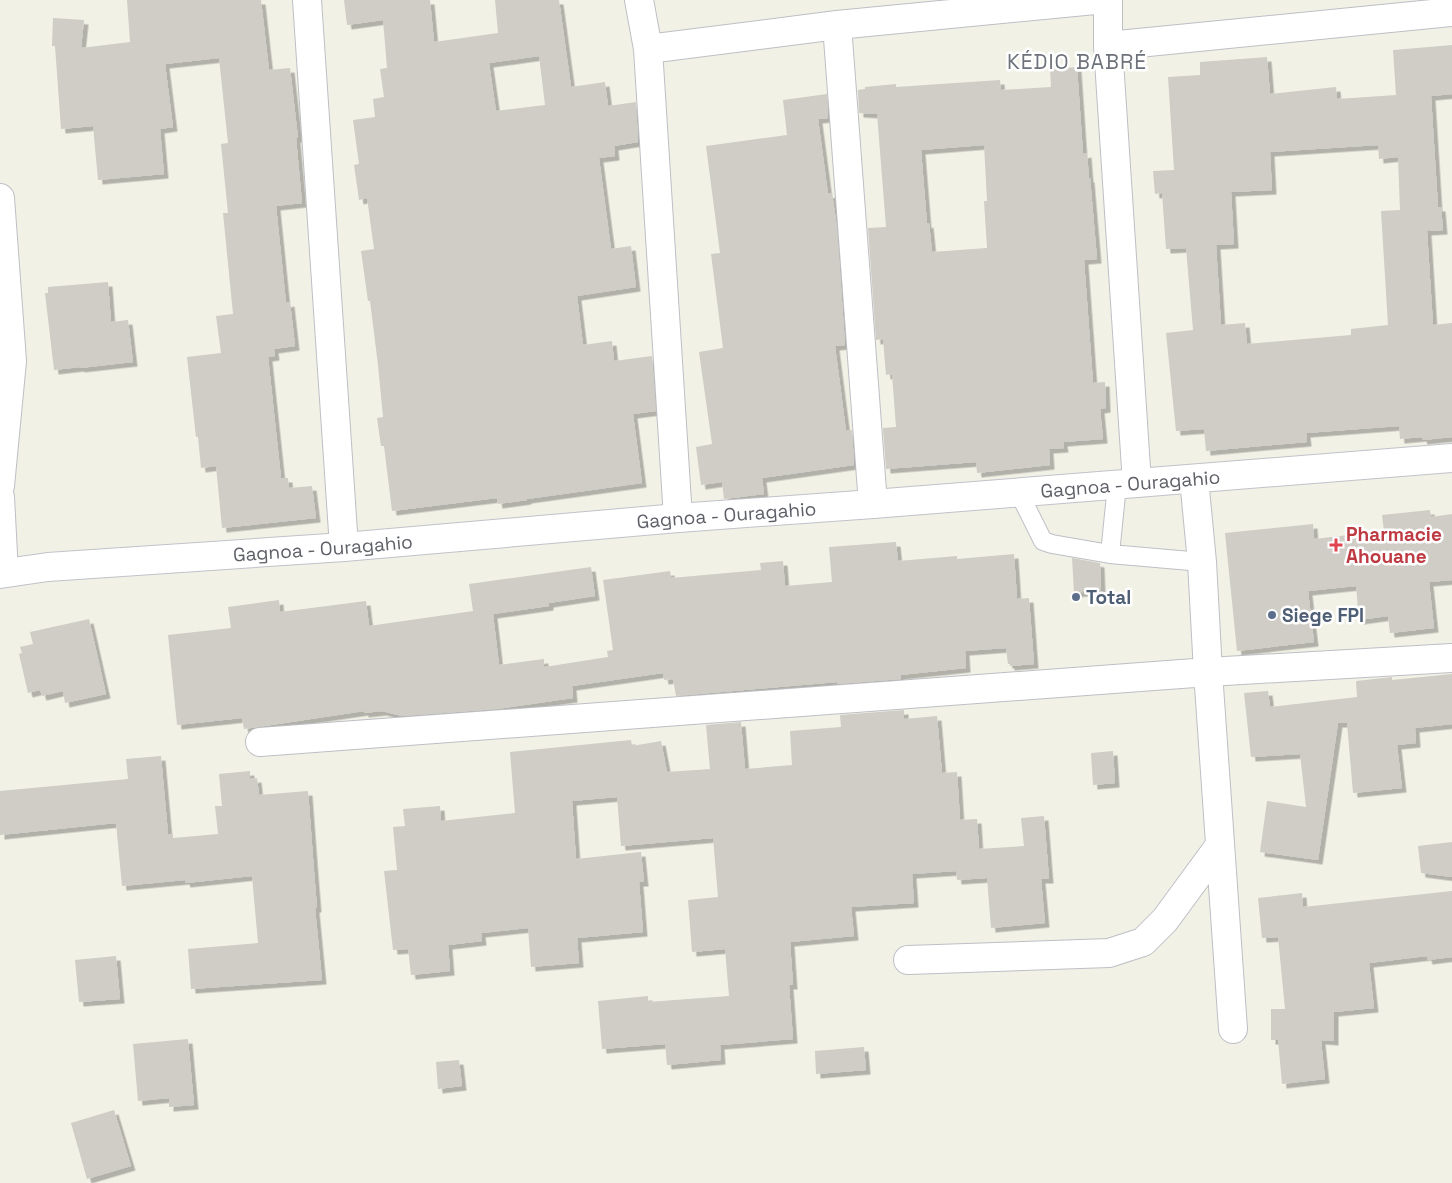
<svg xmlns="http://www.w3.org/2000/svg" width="1452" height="1183" viewBox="0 0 1452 1183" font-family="'Space Grotesk',sans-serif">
<defs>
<filter id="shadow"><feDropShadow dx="4.5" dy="4.5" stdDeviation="0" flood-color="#0004"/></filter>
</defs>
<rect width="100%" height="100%" fill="#f1f1e6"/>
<!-- building -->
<path fill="#cfcdc5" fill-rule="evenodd" filter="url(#shadow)" d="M127 0H261L269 70 290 68 298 138H296L302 203 276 206 286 303 290 302 295 346 274 349 275 356 268 357 281 478H288L289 488 312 486 316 518 222 528 216 466 201 468 198 437H196L187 357 221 353 216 316 233 314 223 213H228L221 144 228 143 219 58 165 64 173 127 160 129 164 174 98 180 93 126 61 129 55 46H52L53 18 84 20 81 48 130 42Z
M344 0H430L434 42 498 33 495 0H559L571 87 605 82 608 106 636 102 638 142 614 146 615 156 599 158 611 249 631 246 636 287 577 296 583 345 612 341 614 361 652 356 656 411 633 414 642 483 527 499V500L498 504 497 498 392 511 384 446H381L377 418 383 417 378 365 370 301H368L361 251 374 249 367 198 359 200 354 165 359 164 353 120 375 117 373 99 384 97 380 69 387 68 383 20 347 25ZM539 56 545 105 496 111 489 63Z
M1452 45V94L1431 96 1438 207H1441L1443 230 1427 231 1433 325 1452 323V437L1423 440 1422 437 1400 439 1399 426 1306 433 1307 442 1206 451 1204 429 1176 431 1166 333 1193 330 1186 248 1166 249 1162 193 1155 194 1153 171 1174 170 1168 77 1200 75V62L1267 57 1270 94 1336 87 1337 99 1396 95 1393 50ZM1378 145 1379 159 1398 157 1400 210 1381 211 1388 325 1351 329V335L1247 344 1245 323 1221 325 1216 245 1234 244 1231 192 1272 190 1270 152Z
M1077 67 1083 154 1087 153 1089 178H1090L1097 259 1084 260 1093 383 1105 382 1106 408 1100 409 1103 439 1063 442 1064 448 1049 449 1050 465 977 473 976 462 886 469 883 428 896 427 892 374 886 375 883 339 876 340 868 228 886 227 877 114 859 113 858 90 865 89V87L896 84V87L1000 80 1001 90 1051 87 1050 69ZM984 145 987 201H984L987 248 932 252 929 223 927 224 921 150Z
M827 94 828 118 818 119 828 194 832 193 837 228 845 345 835 346 846 431 852 430 854 465 762 478 764 494 724 499 722 482 701 485 696 447 712 444 699 352 723 348 711 254 720 253 706 146 787 135 783 100Z
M108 282 111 322 128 320 133 362 80 368V367L54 370 45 293H48V287Z
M1430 510 1431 517 1452 514V580L1429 582 1434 628 1390 633 1388 616 1359 620 1356 586 1308 591 1314 642 1237 651 1225 533 1313 524 1314 539 1384 531 1382 515Z
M896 542 898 561 957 556V559L1014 554 1017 599 1029 598 1034 664 1010 666V664H1008L1006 648 965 651 966 668 900 675 901 679 837 684V682L676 696 673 679 664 680 663 673 572 686 573 698 497 709 402 716 382 711 364 713V711L244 729 242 718 177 725 168 635 231 628 228 607 279 600 280 612 366 601 369 626 473 611 469 584 591 567 595 596 549 603V606L493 614 499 665 544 659V667L608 657 607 651 613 650 603 580 670 571 671 578 761 570 760 563 783 561 785 586 832 582 829 547Z
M1072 558 1100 563 1101 590 1074 593Z
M89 619 106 694 65 703 63 691 42 696 40 690 28 693 19 654 22 653 20 647 33 644 30 632Z
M1452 674V724L1415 728 1416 743 1397 745 1402 788 1353 793 1347 723H1338L1318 860 1260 852 1267 801 1306 807 1300 754 1251 757 1244 693 1268 691 1270 707 1357 697 1356 681 1392 677V680Z
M904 710V719L937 716 942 773 957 772 960 820 977 819 979 849 1024 846 1021 818 1044 816 1049 879H1041L1045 923 991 928 987 878 957 880 956 871 912 874 914 903 851 907 854 936 790 942 793 985H789L793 1039 720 1045 721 1060 667 1065 665 1044 602 1049 598 1001 648 996V1002L729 996 725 949 692 952 688 900 718 897 713 838 621 846 617 797 572 801 576 859 641 852 644 882H639L643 932 577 938 579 963 531 967 528 928 481 933 482 941 448 945 450 971 411 975 408 949 393 950 384 871 397 870 393 827 405 826 403 809 440 806 441 821 515 813 510 752 631 740 632 746 661 741 667 772 710 769 706 725 741 722 745 769 792 765 790 731 841 727 840 715Z
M1113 751 1115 783 1093 785 1091 753Z
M161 756 168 834H173V838L218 834 215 806H222L219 774 250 771V779L257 778 259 795 308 791 314 871 317 908H315L322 980 191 989 188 949 258 943 252 876 186 883 185 880 122 886 116 823 0 835V791L128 779 126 759Z
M1452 842V877L1421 873 1418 846Z
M1452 891V957L1428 960 1427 956 1369 963 1374 1008 1334 1012V1041L1321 1040 1325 1079 1282 1084 1278 1040H1271V1009H1285L1278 937 1262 938 1258 898 1302 893 1303 907Z
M116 956 120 999 79 1002 75 960Z
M188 1039 194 1105 169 1107V1098L138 1101 133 1044Z
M864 1047 866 1070 816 1074 815 1051Z
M459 1060 462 1086 438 1089 436 1062Z
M114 1110 131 1166 87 1179 71 1123Z"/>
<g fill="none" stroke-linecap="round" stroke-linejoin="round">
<!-- service casing -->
<g stroke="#bebfc6" stroke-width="20">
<path id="service" d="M1019 493 1043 541 1052 544 1110 554 1202 562
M1110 554 1117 485"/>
</g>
<!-- minor casing -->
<g stroke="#bebfc6" stroke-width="30">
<path id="minor" d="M307 0 344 547
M639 0 648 49 678 518
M1108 0V46L1137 483
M837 25 873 504
M1108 46 1452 12
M648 49 837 25 1095 0
M0 198 12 361 0 486
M1194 479 1202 562 1208 672 1233 1029
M0 497 4 573
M260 742 1208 672 1452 658
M908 960 1109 953 1143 942 1165 920 1220 845"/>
</g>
<!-- secondary casing -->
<g stroke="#c1c2ca" stroke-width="30">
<g id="secondary">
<path id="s1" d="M0 574 48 567 344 547 678 518 873 504 1452 458"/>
</g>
</g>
<!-- service -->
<use href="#service" stroke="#fff" stroke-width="18"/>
<!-- minor -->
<use href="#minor" stroke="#fff" stroke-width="28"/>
<!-- secondary -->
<use href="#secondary" stroke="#fff" stroke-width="28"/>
</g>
<!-- markers -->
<path fill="#e0444e" stroke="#fff" stroke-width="2" d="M1333.5 537.5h5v5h5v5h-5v5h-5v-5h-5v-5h5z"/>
<g fill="#5c6f8a" stroke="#fff" stroke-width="2">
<circle cx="1076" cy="597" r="5"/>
<circle cx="1272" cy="615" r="5"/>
</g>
<g text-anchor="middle" stroke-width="5" stroke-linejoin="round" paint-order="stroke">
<!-- street labels -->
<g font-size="19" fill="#5e6068" stroke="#fff">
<text dy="7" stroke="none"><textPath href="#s1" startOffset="1134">Gagnoa - Ouragahio</textPath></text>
<text dy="7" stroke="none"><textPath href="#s1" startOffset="729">Gagnoa - Ouragahio</textPath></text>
<text dy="7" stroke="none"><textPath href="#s1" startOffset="324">Gagnoa - Ouragahio</textPath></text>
</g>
<!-- health labels -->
<g font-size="19" font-weight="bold" fill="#be3a42" stroke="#fff" text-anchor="start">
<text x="1346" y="541">Pharmacie<tspan x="1346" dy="22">Ahouane</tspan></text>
</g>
<!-- service labels -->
<g font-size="19" font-weight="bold" fill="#4e5e75" stroke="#fff" text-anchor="start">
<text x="1086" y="604">Total</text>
<text x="1282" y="622">Siege FPI</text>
</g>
<!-- quarter labels -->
<g font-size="21" letter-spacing="1" fill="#6e727a" stroke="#fff">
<text x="1077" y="69">KÉDIO BABRÉ</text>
</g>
</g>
</svg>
